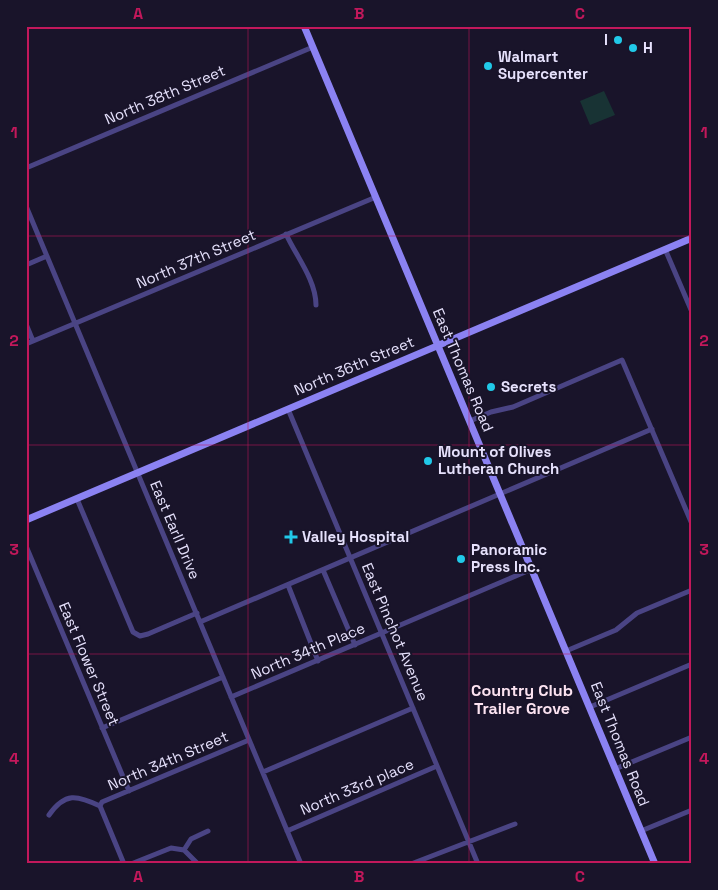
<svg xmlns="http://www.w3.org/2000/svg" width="718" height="890" viewBox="0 0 718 890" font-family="'Space Grotesk',sans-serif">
<rect width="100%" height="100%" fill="#19142a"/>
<!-- green -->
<path fill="#183334" d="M604 91 615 115 590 125 580 101Z"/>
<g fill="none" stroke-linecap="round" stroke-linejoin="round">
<!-- minor -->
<path stroke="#4a4484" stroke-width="5" d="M26 168 313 47
M26 206 301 864
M286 234C296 256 316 280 316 305
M665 249 692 312
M26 265 47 256
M26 324 33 341
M26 344 376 197
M288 409 478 864
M470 421 491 412 513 407 622 360 692 524
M77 499 133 632 140 636 148 634 197 613
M26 546 129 791
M323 570 355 645
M288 585 318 661
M200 622 652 429
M566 651 616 630 637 613 692 590
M231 697 532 569
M590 707 692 664
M102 728 223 677
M615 769 692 737
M263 772 413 708
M100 806 102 802 249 740
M100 806 124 864
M49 815C65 792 77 795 100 806
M287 831 437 766
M641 831 692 810
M184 850 191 839 208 831
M131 864 171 848 184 850 198 864
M411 864 515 824"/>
<!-- secondary -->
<path stroke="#8b82f2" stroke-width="7" d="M304 26 655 864
M26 520 692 238"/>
</g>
<!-- grid -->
<path fill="none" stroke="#c2185b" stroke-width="1" stroke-opacity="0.55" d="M248 26V864M469 26V864M26 236H692M26 445H692M26 654H692"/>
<!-- markers -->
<g fill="#21c9e8" stroke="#19142a" stroke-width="2">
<circle cx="618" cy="40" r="5"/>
<circle cx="633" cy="48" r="5"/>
<circle cx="488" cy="66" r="5"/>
<circle cx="491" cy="387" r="5"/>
<circle cx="428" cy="461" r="5"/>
<path d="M288.5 529.5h5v5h5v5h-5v5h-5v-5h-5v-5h5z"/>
<circle cx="461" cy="559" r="5"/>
</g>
<g text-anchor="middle" stroke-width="4" stroke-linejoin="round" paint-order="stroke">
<!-- poi labels -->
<g font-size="15" font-weight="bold" fill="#e6e1fc" stroke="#19142a" text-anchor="start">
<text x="608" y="45" text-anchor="end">I</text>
<text x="643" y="53">H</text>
<text x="498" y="62">Walmart<tspan x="498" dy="17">Supercenter</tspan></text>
<text x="501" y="392">Secrets</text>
<text x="438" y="457">Mount of Olives<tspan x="438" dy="17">Lutheran Church</tspan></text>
<text x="302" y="542">Valley Hospital</text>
<text x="471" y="555">Panoramic<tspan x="471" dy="17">Press Inc.</tspan></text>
</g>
<!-- street labels -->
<g font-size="15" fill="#e6e1fc" stroke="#19142a">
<text transform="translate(165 95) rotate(-23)" y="5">North 38th Street</text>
<text transform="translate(196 259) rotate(-23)" y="5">North 37th Street</text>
<text transform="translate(354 366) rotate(-23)" y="5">North 36th Street</text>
<text transform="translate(463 370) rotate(67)" y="5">East Thomas Road</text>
<text transform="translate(175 530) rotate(67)" y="5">East Earll Drive</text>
<text transform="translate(395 632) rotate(67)" y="5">East Pinchot Avenue</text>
<text transform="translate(308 651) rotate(-23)" y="5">North 34th Place</text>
<text transform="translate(89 664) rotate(67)" y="5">East Flower Street</text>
<text transform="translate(620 744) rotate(68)" y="5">East Thomas Road</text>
<text transform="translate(168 761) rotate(-23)" y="5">North 34th Street</text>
<text transform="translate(357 787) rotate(-23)" y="5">North 33rd place</text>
</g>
<!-- neighbourhood labels -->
<g font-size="16" font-weight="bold" fill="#fce3f1" stroke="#19142a">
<text x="522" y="696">Country Club<tspan x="522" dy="18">Trailer Grove</tspan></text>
</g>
</g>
<!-- border -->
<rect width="718" height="890" fill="none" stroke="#19142a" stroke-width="55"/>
<rect x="28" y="28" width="662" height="834" fill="none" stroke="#c2185b" stroke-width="2"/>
<g font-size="16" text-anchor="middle" font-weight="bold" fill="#c2185b">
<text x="138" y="19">A</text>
<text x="359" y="19">B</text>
<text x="580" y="19">C</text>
<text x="14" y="138">1</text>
<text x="704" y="138">1</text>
<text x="14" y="346">2</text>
<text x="704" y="346">2</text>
<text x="14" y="555">3</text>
<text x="704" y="555">3</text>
<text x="14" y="764">4</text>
<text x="704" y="764">4</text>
<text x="138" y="882">A</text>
<text x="359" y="882">B</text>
<text x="580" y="882">C</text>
</g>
</svg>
